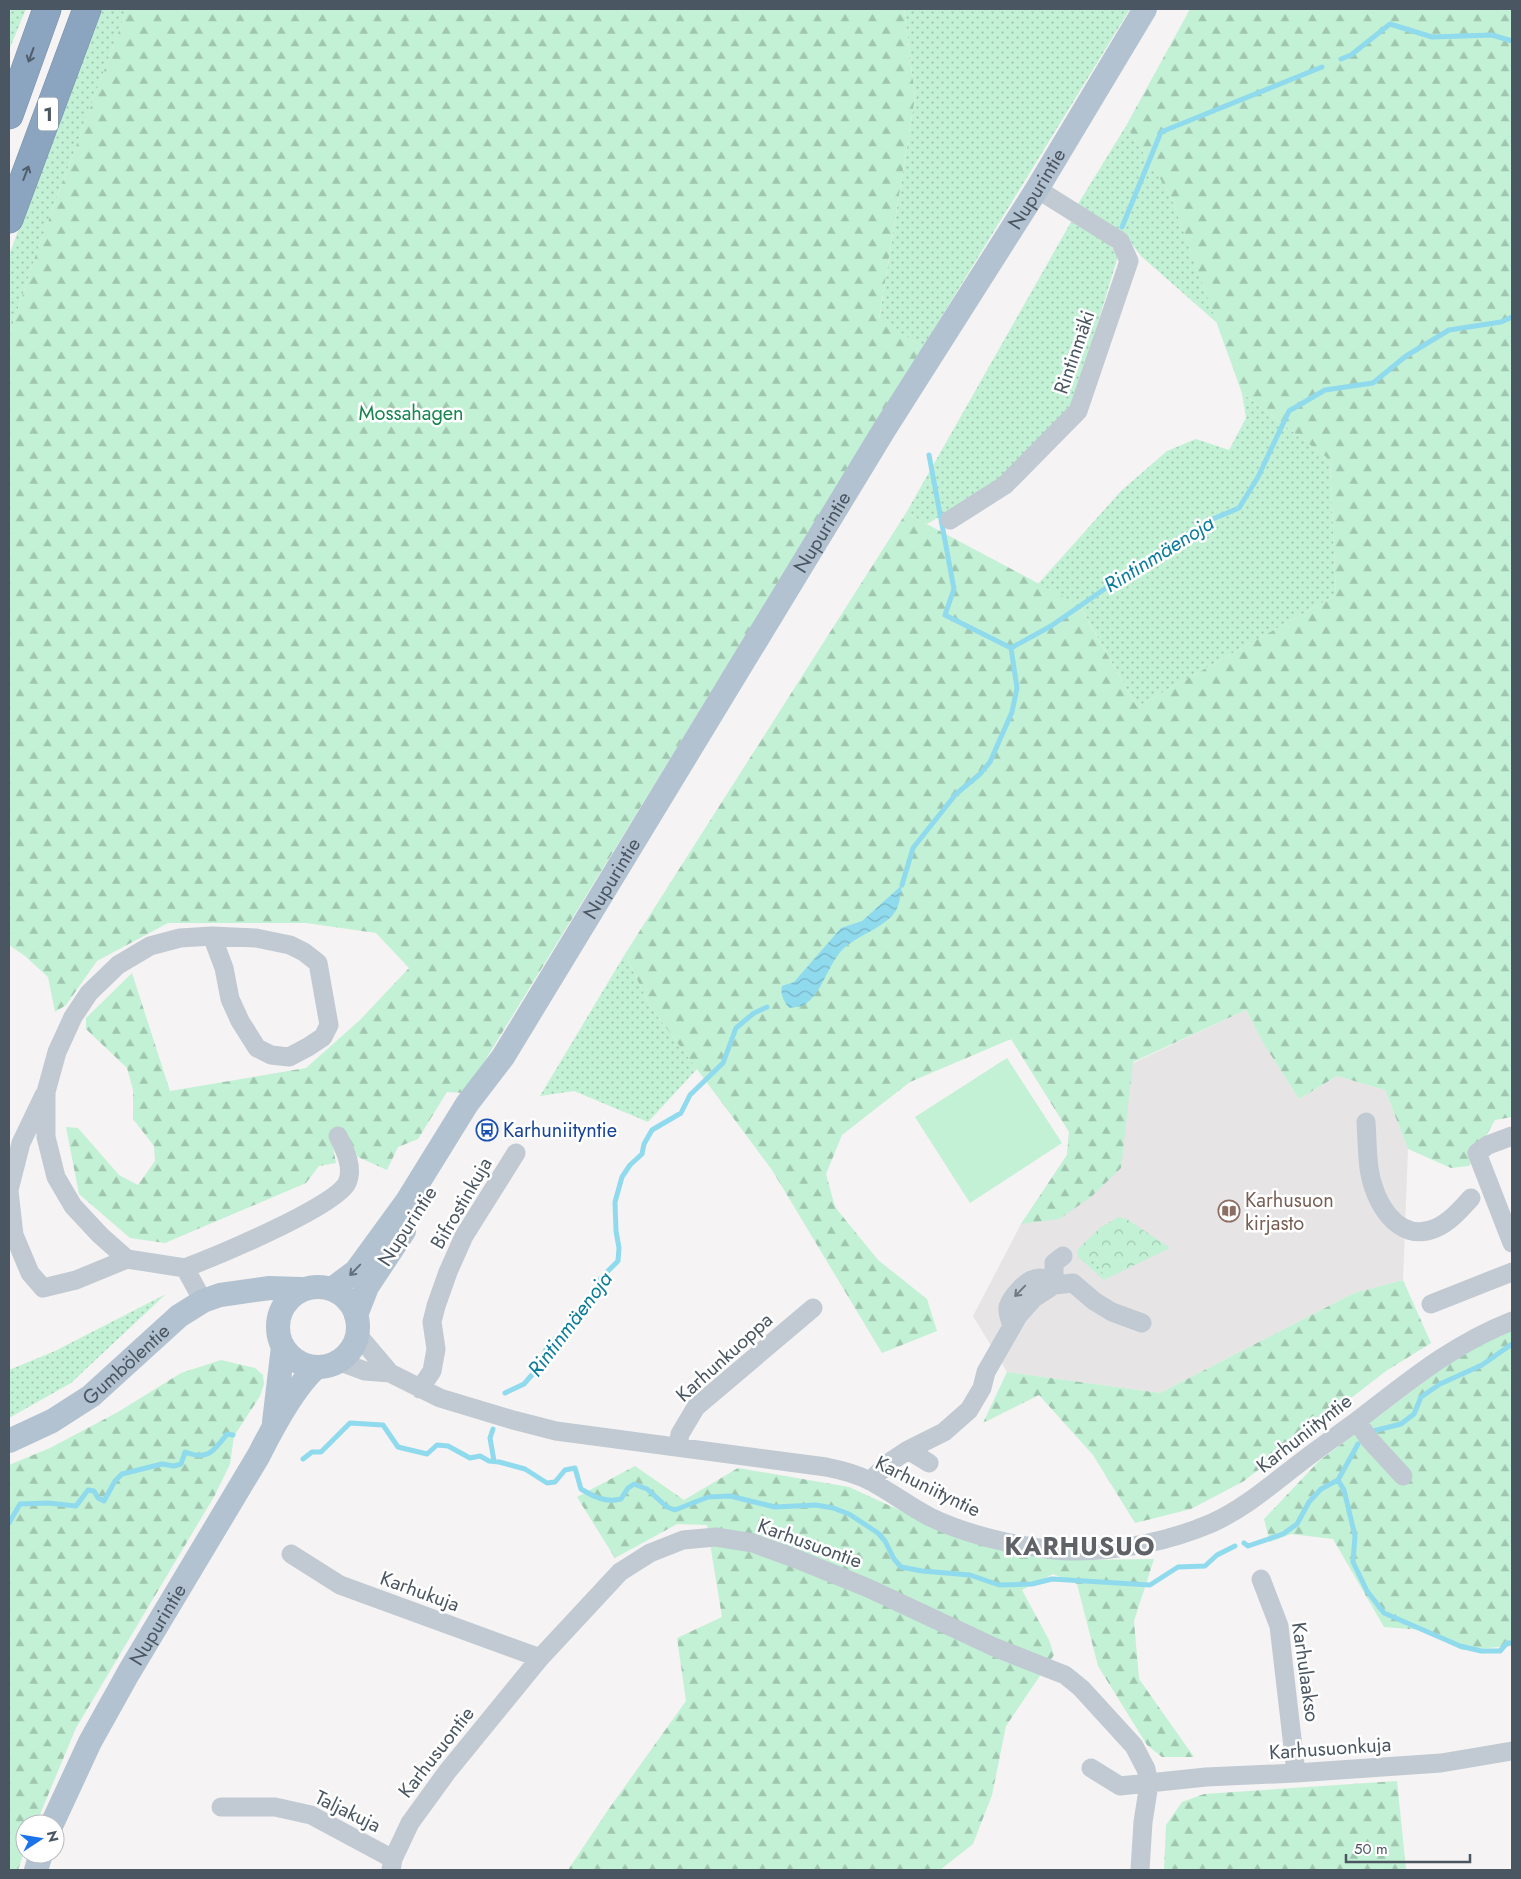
<svg xmlns="http://www.w3.org/2000/svg" width="1521" height="1879" viewBox="0 0 1521 1879" font-family="Jost,sans-serif">
<defs>
<pattern id="grass-dots" width="8" height="8" patternUnits="userSpaceOnUse" patternTransform="scale(1.25)"><rect width="8" height="8" fill="#c3f1d5"/><path d="M2 2h.1M6 6h.1" fill="none" stroke="#a0c6b0" stroke-width="1.8" stroke-linecap="round"/></pattern>
<pattern id="forest-firs" width="22" height="20" patternUnits="userSpaceOnUse" patternTransform="scale(1.25)"><rect width="22" height="20" fill="#c3f1d5"/><path d="M5 1l3.5 6h-7zM16 11l3.5 6h-7z" fill="#a0c6b0"/></pattern>
<pattern id="park-crowns" width="20" height="18" patternUnits="userSpaceOnUse" patternTransform="scale(1.25)"><rect width="20" height="18" fill="#c3f1d5"/><path d="M2 6a3 3 0 1 1 6 0M12 15a3 3 0 1 1 6 0" fill="none" stroke="#a0c6b0"/></pattern>
<pattern id="water-waves" width="16" height="10" patternUnits="userSpaceOnUse" patternTransform="scale(1.25)"><rect width="16" height="10" fill="#90daee"/><path d="M0 5q4-4 8 0t8 0" fill="none" stroke="#78b4c4"/></pattern>
</defs>
<rect width="100%" height="100%" fill="#f5f3f3"/>
<!-- education -->
<path fill="#e6e4e5" d="M1246 1010 1262 1041 1299 1099 1337 1076 1385 1090 1408 1149 1403 1280 1354 1293 1160 1393 1007 1372 973 1316 1021 1224 1067 1155 1069 1132 1097 1080Z"/>
<!-- grass -->
<path fill="url(#grass-dots)" d="M11 9H26L9 50V16Z
M102 9H127L36 254 9 336V255Z
M904 9H1130L923 347 879 320 915 97Z
M1126 126 1170 194 1217 323 1141 256 1126 236 1078 204Z
M1071 222 1104 237 1118 256 1072 408 998 482 927 524 906 513Z
M1242 393 1330 460 1336 595 1137 707 1080 606 1038 584 1121 491 1167 451 1196 439 1229 450 1246 418Z
M625 954 650 1006 697 1069 648 1122 574 1091 540 1096Z
M1078 1257 1096 1260 1106 1279 1104 1280Z
M166 1294 71 1383 9 1418V1370L55 1351Z"/>
<!-- forest -->
<path fill="url(#forest-firs)" d="M127 9H904L915 97 879 319 923 347 465 1093 447 1092 418 1139 398 1147 387 1170 358 1157 344 1131 331 1137 336 1163 319 1166 306 1183 165 1243 130 1238 79 1194 66 1127 78 1128 119 1175 138 1185 155 1161 154 1146 133 1119V1090L127 1068 86 1029V1018L132 973 170 1091 306 1068 360 1020 409 968 376 933 306 923H168L97 961 66 1005 55 1012 48 977 25 956 9 945V336L36 254Z
M1190 9H1512V1117L1495 1120 1469 1166 1451 1168 1408 1149 1385 1090 1337 1076 1299 1099 1262 1041 1246 1010 1133 1062 1121 1168 1091 1197 1059 1219 1021 1224 1067 1155 1069 1132 1011 1039 910 1082 842 1135 826 1174 835 1207 878 1260 927 1299 937 1331 882 1353 772 1170 650 1006 625 954 906 513 1079 605 1137 707 1336 595 1330 460 1242 393 1170 194 1126 126Z
M1403 1280 1431 1343 1386 1371 1244 1481 1191 1509 1135 1523 1093 1455 1039 1395 983 1423 1007 1372 1160 1393 1354 1293Z
M1512 1330V1646L1462 1650 1422 1630 1384 1627 1333 1539 1291 1534 1270 1542 1264 1519 1319 1461 1470 1347Z
M221 1360 255 1368 263 1375 264 1384 260 1396 234 1436 230 1464 215 1495 76 1728 36 1824H25V1849L18 1870H9V1465L50 1448 118 1412 181 1373Z
M635 1466 684 1500 738 1468 849 1487 967 1541 1080 1560 1154 1559 1134 1621 1139 1679 1194 1757H1162L1147 1745 1098 1666 1077 1584 1053 1574 1022 1590 1049 1640 1054 1655 1006 1726 992 1795 973 1844 940 1870H568L608 1810 686 1701 677 1638 722 1617 707 1525 677 1524 615 1558 577 1497Z
M1397 1781 1406 1869 1409 1870H1164L1166 1825 1182 1802 1204 1794Z"/>
<!-- park -->
<path fill="url(#park-crowns)" d="M1119 1217 1127 1219 1170 1248 1106 1279 1096 1260 1078 1257V1249L1101 1227Z"/>
<!-- garden -->
<path fill="#c3f1d5" d="M1007 1058 1062 1143 970 1203 915 1117Z"/>
<!-- water -->
<path fill="url(#water-waves)" d="M902 885C900 897 900 908 891 917 878 930 858 935 843 949 828 964 822 994 804 1005 800 1007 794 1007 789 1008 784 1001 780 995 782 986L794 982 841 928 862 921Z"/>
<g fill="none" stroke-linecap="round" stroke-linejoin="round">
<!-- stream -->
<path stroke="#90daee" stroke-width="5" d="M1341 59 1351 55 1390 24 1432 37 1492 35 1512 41
M1122 227 1161 132 1322 67
M929 455 954 589 945 615 1011 648
M1011 648 1051 626 1142 563 1208 521 1239 508 1258 477 1289 411 1325 390 1373 383 1406 356 1449 330 1501 322 1512 317
M902 885 913 848 956 794 980 774 990 762 1012 712 1017 688 1011 648
M505 1393 524 1384 538 1368 547 1347 584 1311 597 1293 601 1278 618 1261 619 1248 616 1231 615 1202 622 1177 630 1165 642 1154 644 1144 652 1130 681 1113 690 1095 723 1063 736 1028 754 1013 767 1007
M493 1429 490 1438 494 1461
M1373 1431 1401 1424 1414 1414 1421 1397 1440 1384 1482 1365 1512 1344
M303 1459 312 1452H321L350 1423 383 1425 398 1447 427 1454 437 1445 448 1446 470 1458 480 1456 489 1461 499 1462 525 1469 547 1483 555 1482 565 1470 575 1468 581 1489C594 1497 607 1503 621 1499L628 1488 634 1484 647 1489 667 1507 675 1510 708 1497 730 1496 775 1507 816 1505 833 1508 849 1514 878 1533 885 1541 894 1559 901 1567 922 1571 970 1575 999 1585 1032 1584 1052 1579 1150 1585 1178 1567 1205 1566 1217 1555 1235 1546
M1338 1480 1344 1490 1355 1536 1353 1562 1367 1591 1384 1613 1460 1646 1481 1651H1500L1507 1643H1512
M9 1523 20 1504 48 1503 76 1506 88 1490 94 1491 98 1498 104 1501 115 1481 122 1474 162 1464 174 1466 181 1464 185 1452C208 1461 214 1451 227 1434L233 1435
M1244 1543 1248 1546 1283 1534 1297 1524 1309 1502 1321 1489 1338 1480 1358 1444"/>
<!-- highway casing -->
<g stroke="#7690ad" stroke-width="29">
<path id="highway" d="M9 115 47 9
M9 219 87 9"/>
</g>
<!-- minor -->
<path stroke="#c1cad2" stroke-width="19" d="M950 520 1005 485 1078 411 1129 261 1120 241 1037 189
M1366 1122C1367 1137 1367 1153 1369 1168 1373 1200 1397 1245 1436 1228 1450 1222 1461 1209 1471 1198
M1512 1136 1488 1145 1477 1153 1512 1243
M9 1190 21 1143 44 1095
M9 1191 14 1235 30 1273 43 1288 76 1280 127 1259
M185 1268C214 1257 335 1207 347 1183 354 1168 345 1150 338 1136
M1054 1285V1263L1063 1256
M203 1301 185 1268 127 1259 100 1235 73 1206 56 1177 46 1137V1092L57 1052 73 1017 89 993 118 965 150 946 180 938 212 936 256 938 290 945 304 952 318 963 329 1025 323 1037 308 1047 289 1057 271 1055 257 1048 240 1021 230 999 224 968 212 936
M1431 1304 1512 1272
M1012 1326C1010 1320 1007 1313 1008 1307 1011 1297 1028 1277 1040 1278 1045 1278 1049 1282 1054 1285
M357 1334 390 1373
M338 1361 365 1371 390 1373 440 1398 513 1420 556 1431 826 1467C841 1470 857 1474 870 1481 891 1492 909 1506 930 1517 957 1530 985 1538 1015 1544 1033 1547 1058 1552 1076 1551 1121 1551 1170 1541 1212 1523 1245 1508 1272 1484 1301 1462 1319 1448 1338 1435 1357 1421 1408 1382 1451 1345 1512 1321
M420 1389 432 1371 436 1349 432 1322 436 1306 448 1272 464 1236 516 1153
M1357 1421 1369 1439 1403 1476
M678 1446 680 1434 696 1407 813 1308
M908 1450 929 1463
M870 1481 890 1462 908 1450 944 1432 969 1410 982 1388 986 1372 1018 1316 1034 1298 1054 1285 1073 1283 1094 1301 1112 1312 1142 1323
M291 1554 340 1585 540 1658
M1261 1579 1279 1626 1296 1773
M1091 1768 1120 1786 1206 1777 1296 1773 1441 1763 1512 1751
M221 1807H275L311 1815 393 1859
M391 1870 393 1859 410 1823 447 1772 540 1658 620 1572 650 1553 683 1540 716 1537 753 1543 794 1558 868 1588 994 1647 1065 1675 1081 1688 1134 1746 1146 1769 1149 1784 1143 1822 1140 1870"/>
<!-- major -->
<g stroke="#b3c2d1" stroke-width="24">
<circle cx="318" cy="1327" r="40"/>
<path id="s1" d="M332 1289 356 1271 407 1201 467 1104 503 1057 884 430 1037 189 1145 9"/>
<path d="M356 1315 367 1287 404 1231"/>
<path d="M274 1422 283 1347"/>
<path id="s2" d="M9 1441 52 1421 91 1396 179 1316 203 1301 220 1295 270 1288 301 1289"/>
<path id="s3" d="M52 1824 90 1742 129 1672 259 1455C272 1429 296 1385 317 1367"/>
<path d="M36 1870 41 1854"/>
</g>
<!-- highway -->
<use href="#highway" stroke="#8ba5c1" stroke-width="28"/>
</g>
<!-- one-way arrows -->
<defs><path id="oneway-shaft" d="M-6 0H5M1.5-3L5.5 0L1.5 3" fill="none" stroke-width="1.6" stroke-linecap="round" stroke-linejoin="round" transform="scale(1.25)"/></defs>
<g stroke="#505e6b">
<use href="#oneway-shaft" transform="translate(31 55) rotate(110)"/>
<use href="#oneway-shaft" transform="translate(26 173) rotate(-69)"/>
</g>
<use stroke="#64717d" href="#oneway-shaft" transform="translate(355 1270) rotate(134)"/>
<use stroke="#6e7983" href="#oneway-shaft" transform="translate(1020 1291) rotate(134)"/>
<!-- icons -->
<defs>
<g id="bus-ring" transform="scale(1.125)"><circle r="9.5" fill="#fff" stroke="#1a4fb4" stroke-width="1.5"/><path d="M-5-6H5V4H4V6H2V4H-2V6H-4V4H-5ZM-3.5-4V0h7V-4ZM-3.5 1.2v1.5H-2V1.2ZM2 1.2v1.5H3.5V1.2Z" fill="#1a4fb4"/></g>
<g id="library-ring" transform="scale(1.125)"><circle r="9.5" fill="#fff" stroke="#8d6e63" stroke-width="1.5"/><path d="M-6-4Q-3-5.5-.7-3.5V5Q-3 3-6 4ZM6-4Q3-5.5 .7-3.5V5Q3 3 6 4Z" fill="#8d6e63"/></g>
</defs>
<g fill-rule="evenodd">
<use href="#bus-ring" x="487" y="1130"/>
<use href="#library-ring" x="1229" y="1211"/>
</g>
<g text-anchor="middle" stroke-width="5" stroke-linejoin="round" paint-order="stroke">
<!-- shield labels -->
<rect fill="#fff" stroke="#808990" stroke-width="1" x="38" y="97.5" width="20" height="33" rx="4"/>
<g font-size="19" font-weight="bold" fill="#4a5661">
<text x="48" y="121">1</text>
</g>
<!-- street labels -->
<g font-size="20" fill="#4a5661" stroke="#fff">
<text dy="7" stroke="none"><textPath href="#s1" startOffset="1309">Nupurintie</textPath></text>
<text transform="translate(1074 352) rotate(-71)" y="7">Rintinmäki</text>
<text dy="7" stroke="none"><textPath href="#s1" startOffset="904">Nupurintie</textPath></text>
<text dy="7" stroke="none"><textPath href="#s1" startOffset="499">Nupurintie</textPath></text>
<text transform="translate(461 1203) rotate(-60)" y="7">Bifrostinkuja</text>
<text transform="translate(407 1226) rotate(-57)" y="7">Nupurintie</text>
<text transform="translate(724 1357) rotate(-42)" y="7">Karhunkuoppa</text>
<text dy="7" stroke="none"><textPath href="#s2" startOffset="141">Gumbölentie</textPath></text>
<text transform="translate(1304 1433) rotate(-38)" y="7">Karhuniityntie</text>
<text transform="translate(928 1486) rotate(26)" y="7">Karhuniityntie</text>
<text transform="translate(810 1543) rotate(20)" y="7">Karhusuontie</text>
<text transform="translate(420 1591) rotate(20)" y="7">Karhukuja</text>
<text dy="7" stroke="none"><textPath href="#s3" startOffset="226">Nupurintie</textPath></text>
<text transform="translate(1306 1672) rotate(82)" y="7">Karhulaakso</text>
<text transform="translate(1330 1748) rotate(-4)" y="7">Karhusuonkuja</text>
<text transform="translate(436 1752) rotate(-52)" y="7">Karhusuontie</text>
<text transform="translate(348 1811) rotate(26)" y="7">Taljakuja</text>
</g>
<!-- park labels -->
<g font-size="20" fill="#17864f" stroke="#fff">
<text x="411" y="420">Mossahagen</text>
</g>
<!-- transit labels -->
<g font-size="20" fill="#164399" stroke="#fff" text-anchor="start">
<text x="503" y="1137">Karhuniityntie</text>
</g>
<!-- education labels -->
<g font-size="20" fill="#785e54" stroke="#fff" text-anchor="start">
<text x="1245" y="1207">Karhusuon<tspan x="1245" dy="23">kirjasto</tspan></text>
</g>
<!-- water labels -->
<g font-size="21" font-style="italic" fill="#0c7c9b" stroke="#fff">
<text transform="translate(1159 554) rotate(-32)" y="7">Rintinmäenoja</text>
<text transform="translate(570 1324) rotate(-53)" y="7">Rintinmäenoja</text>
</g>
<!-- district labels -->
<g font-size="25" font-weight="bold" letter-spacing="1" fill="#5f6368" stroke="#fff">
<text x="1080" y="1555">KARHUSUO</text>
</g>
</g>
<!-- border -->
<rect width="1521" height="1879" fill="none" stroke="#4a5661" stroke-width="20"/>
<!-- north arrow -->
<g transform="translate(40 1839) rotate(78)"><circle r="24" fill="#ffffff" stroke="#b7bbc0"/>
<path d="M0-4L9 19L0 12L-9 19Z" fill="#1a73e8"/>
<text y="-8" font-size="14" font-weight="bold" text-anchor="middle" fill="#4a5661">N</text>
</g>
<!-- scale -->
<path d="M1346 1854v8h124v-8" fill="none" stroke="#4a5661" stroke-width="2.5"/>
<text x="1354" y="1854" font-size="15" fill="#4a5661" stroke="#ffffff" stroke-width="4" paint-order="stroke">50 m</text>
</svg>
